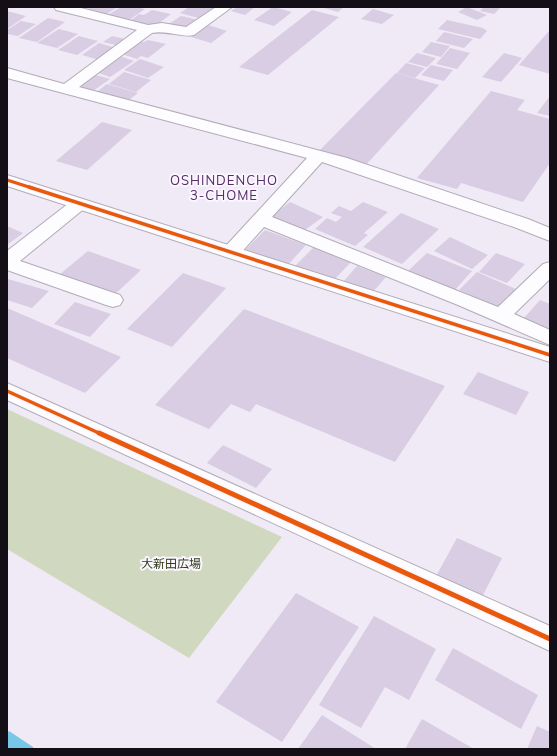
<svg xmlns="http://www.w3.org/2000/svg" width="557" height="756" viewBox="0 0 557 756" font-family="Mulish,'Noto Sans JP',sans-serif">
<rect width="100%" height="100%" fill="#f0e9f6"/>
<!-- green -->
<path fill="#d0d9bf" d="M7 409 282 537 189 658 7 549Z"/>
<!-- water -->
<path fill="#77c8e8" d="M9 731 33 747 34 749H7V734Z"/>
<!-- building -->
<path fill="#d8cde2" d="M91 7H117L104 16 85 11Z
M121 7H137L145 9 126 22 106 16Z
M189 7H213L217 8 202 19 180 13Z
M237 7H255L245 15 231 11Z
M273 7 292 12 274 26 254 20Z
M321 7H344L338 12Z
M467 7 487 15 477 20 458 12Z
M484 7H501L494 14 480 11Z
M373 9 394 15 382 24 361 19Z
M152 10 171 14 154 27 130 21 139 14 144 15Z
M312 10 339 17 268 75 239 67Z
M7 11 26 16 7 29Z
M181 16 199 20 185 30 167 25Z
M48 18 65 22 37 42 19 38Z
M447 20 483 28 487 31 480 39 438 29Z
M21 21 36 24 18 36 7 34V30Z
M208 25 227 31 211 43 191 37Z
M59 29 78 34 57 48 37 43Z
M549 31H550V74L519 65Z
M444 32 473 39 464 48 436 41Z
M79 36 98 41 77 55 58 50Z
M112 36 125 39 116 45 103 42Z
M148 40 166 44 148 58 141 56 137 59 119 53 138 41 144 42Z
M431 42 450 46 441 57 422 52Z
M99 43 116 48 99 60 82 55Z
M450 48 470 53 457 69 436 64Z
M417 53 436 58 427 67 408 62Z
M504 53 522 58 501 82 482 77Z
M117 55 134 61 110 77 93 71Z
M140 59 164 67 148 78 124 70Z
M406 63 425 68 415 78 397 73Z
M431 65 453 70 444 81 421 75Z
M124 72 151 80 136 92 109 84Z
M396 73 439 85 363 168 316 154Z
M92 74 110 79 90 93 79 90 82 87 76 85Z
M107 84 138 93 125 103 94 94Z
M491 91 525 100 517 110 550 119V163L523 202 461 183 457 189 417 178Z
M550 96V116L537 113Z
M102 122 132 130 87 170 56 161Z
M290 202 323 217 302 232 270 217Z
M363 202 388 212 364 233 368 235 355 246 315 229 327 218 336 222 342 217 331 213 339 206 351 211Z
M401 213 439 229 402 264 363 247Z
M7 226 23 233 7 245Z
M265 230 306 245 286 267 244 251Z
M450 237 488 255 472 269 434 251Z
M314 247 352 261 332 282 294 267Z
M88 251 141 270 113 296 59 275Z
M427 253 472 271 454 291 407 272Z
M496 253 525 264 507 283 479 272Z
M357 266 386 277 372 293 343 282Z
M477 272 518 290 501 309 459 290Z
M183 273 226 288 172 347 127 329Z
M8 279 49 291 32 308 7 300Z
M540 300 550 304V331L523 319Z
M75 302 111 314 90 337 54 324Z
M7 308 121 357 85 393 7 358Z
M244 309 445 386 395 462 256 404 250 412 231 404 209 429 155 405Z
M478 372 529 392 516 415 463 394Z
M223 445 272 469 256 488 207 463Z
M457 538 502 558 481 599 435 578Z
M296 593 359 627 282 742 216 702Z
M374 616 436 649 409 700 385 687 361 728 319 705Z
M453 648 538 695 521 729 435 680Z
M322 715 376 749H298Z
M422 719 474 749H405Z
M537 726 550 732V749H527Z"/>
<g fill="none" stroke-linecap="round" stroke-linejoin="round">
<!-- street casing -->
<g stroke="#b1acb6" stroke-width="2">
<path id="street" d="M54 7H77L148 25 162 23 186 27 216 7H232L194 35C182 38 167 30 152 33L79 87 347 158 528 219 550 228V241L514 227 322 162 272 217 498 307 543 264 550 262V279L514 314 550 330V345L458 305 264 227 238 256 231 258 224 256 221 252 224 248 307 158 7 78V68L64 84 137 30 56 10Z
M79 199 85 200 88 204 85 208 20 261 120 295 123 300 120 305 113 307 106 305 7 270V251L73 200Z
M7 383 550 626V651L7 400Z"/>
</g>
<!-- secondary casing -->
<g stroke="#b1acb6" stroke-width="2">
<path id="secondary" d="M7 175 550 347V362L7 186Z"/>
</g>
<!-- street -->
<use href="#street" fill="#fdfcfe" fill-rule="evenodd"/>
<!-- secondary -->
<use href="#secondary" fill="#fdfcfe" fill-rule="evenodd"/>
<!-- cycleway-far2 casing -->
<g stroke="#faf5fe" stroke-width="5">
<path id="cycleway-far2" d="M7 180 32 188"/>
</g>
<!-- cycleway-far1 casing -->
<g stroke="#faf5fe" stroke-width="6">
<path id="cycleway-far1" d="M29 187 550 355
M7 391 101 434"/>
</g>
<!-- cycleway casing -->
<g stroke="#faf5fe" stroke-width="8">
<path id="cycleway" d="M99 433 550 639"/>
</g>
<!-- cycleway-far2 -->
<use href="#cycleway-far2" stroke="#e8590c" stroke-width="3"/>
<!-- cycleway-far1 -->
<use href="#cycleway-far1" stroke="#e8590c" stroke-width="3.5"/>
<!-- cycleway -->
<use href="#cycleway" stroke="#e8590c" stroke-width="5"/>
</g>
<g text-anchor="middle" stroke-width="4" stroke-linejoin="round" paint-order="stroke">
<!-- park labels -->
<g font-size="12" fill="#303d19" stroke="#faf5fe">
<text x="171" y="568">大新田広場</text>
</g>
<!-- neighbourhood labels -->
<g font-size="13" letter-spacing="1" fill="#552e65" stroke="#faf5fe">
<text x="224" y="185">OSHINDENCHO<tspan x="224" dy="15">3-CHOME</tspan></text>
</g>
</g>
<!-- border -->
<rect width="557" height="756" fill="none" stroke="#140f17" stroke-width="16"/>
</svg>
